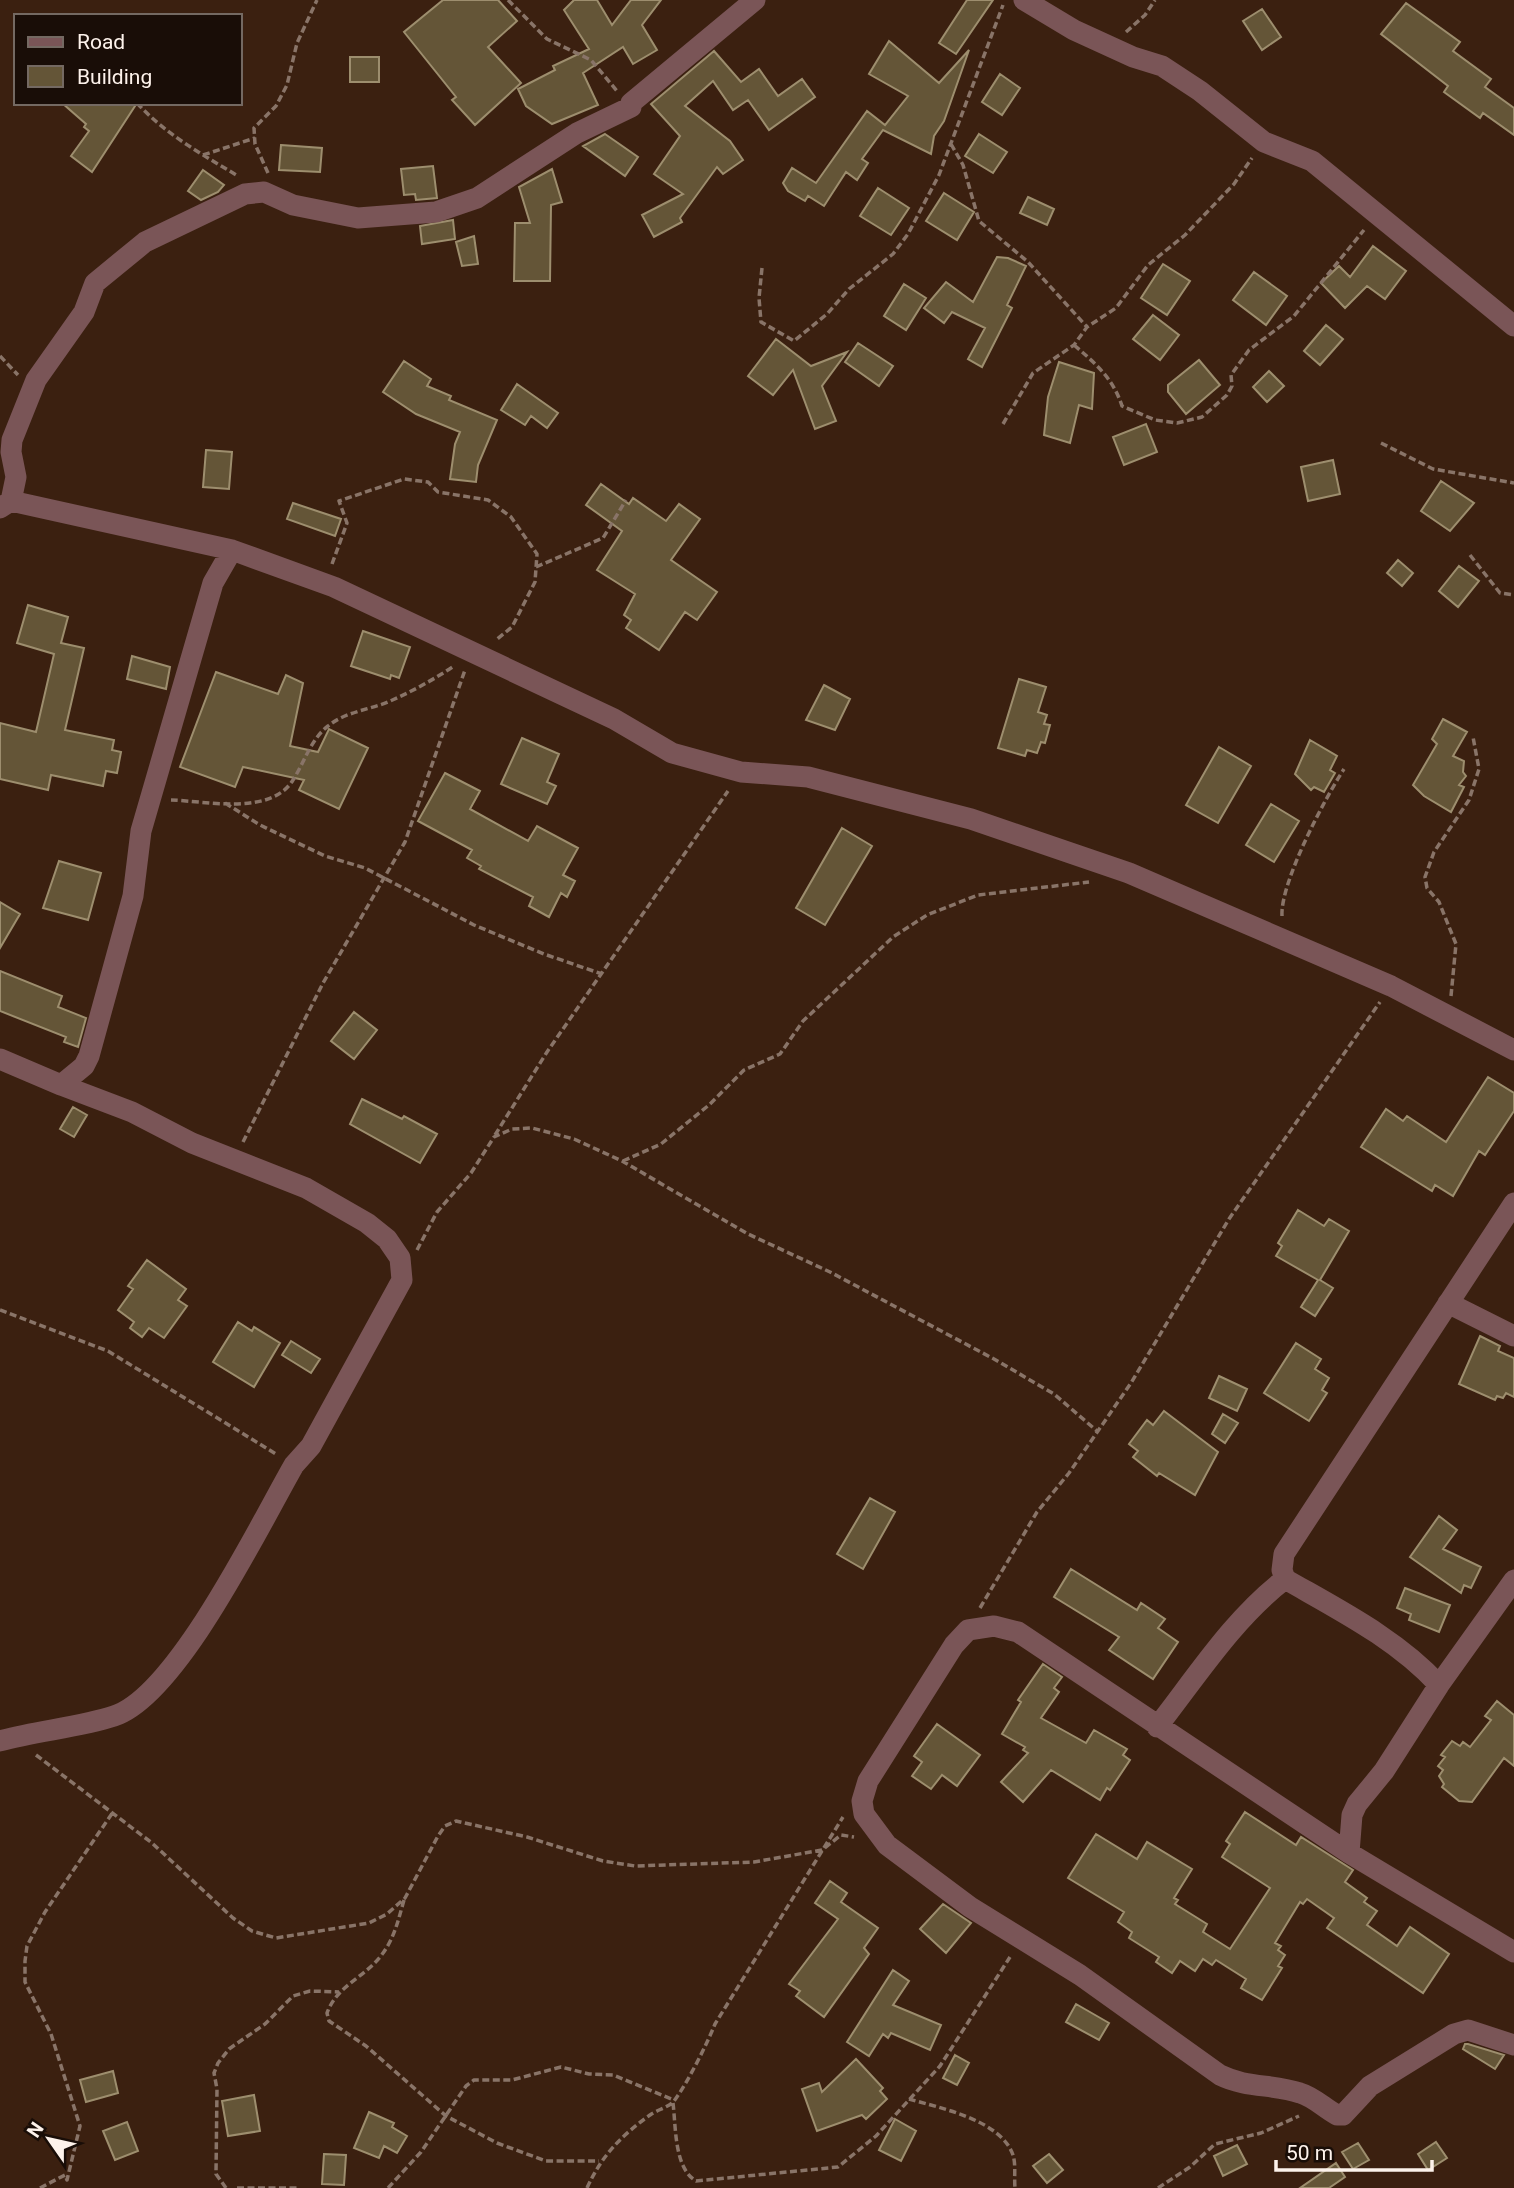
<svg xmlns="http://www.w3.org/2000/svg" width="1514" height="2188" font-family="Roboto,sans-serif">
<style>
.building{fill:#645537;stroke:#9d8e6e;stroke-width:2}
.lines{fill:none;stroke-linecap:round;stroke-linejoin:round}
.path{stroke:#897468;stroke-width:3.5;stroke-dasharray:7 3.5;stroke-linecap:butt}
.minor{stroke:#7a5557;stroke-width:21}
</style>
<rect width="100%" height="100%" fill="#3b2010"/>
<path class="building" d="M443,0H498L517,21L488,47L521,83L475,125L452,100L456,97L404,32Z
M574,0H597L612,25L631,0H661L642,25L657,50L633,64L623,47L583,73L598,105L552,124L526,106L518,89L555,70L553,66L589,49L564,10Z
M967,0H993L956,54L939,43Z
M1406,3L1460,42L1453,51L1491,79L1485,87L1514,108V135L1483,113L1480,118L1444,92L1448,86L1381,34Z
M1262,9L1281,37L1262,50L1243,21Z
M889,41L939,83L969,50L944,121L934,136L931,154L883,130L862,159L868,163L857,180L846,172L824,206L808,196L805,201L788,191L783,183L792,168L816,183L867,111L885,125L908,96L869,74Z
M714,51L741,82L759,69L778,96L802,79L815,97L769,130L748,100L733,110L713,81L685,106L730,141L743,160L723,174L717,167L680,218L682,222L654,237L642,215L683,194L654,174L680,136L651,104Z
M350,57H379V82H350Z
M1000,74L1020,88L1002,115L982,102Z
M62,103H137L92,172L71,156L89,131L84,127L86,124Z
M605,134L638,157L625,176L583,146Z
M979,134L1007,152L993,173L965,156Z
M281,145L322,148L320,172L279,170Z
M433,166L437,198L416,200L415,194L404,195L401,169Z
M552,169L562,202L551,205L550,281H514L515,223H530L519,187Z
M203,170L224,185L218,192L201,200L188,191Z
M878,188L909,208L891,235L860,216Z
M944,193L974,212L957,240L926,221Z
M1028,197L1054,209L1047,225L1020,213Z
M453,220L455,239L422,244L420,226Z
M474,236L478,264L462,266L456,242Z
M1373,246L1406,271L1385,299L1367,286L1345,308L1321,283L1339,266L1350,277Z
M997,257L1008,258L1026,266L1007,305L1012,308L982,367L968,359L985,328L952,312L944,323L924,308L946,282L973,302Z
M1163,264L1190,281L1167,315L1141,298Z
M1254,272L1287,296L1266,325L1233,300Z
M904,284L926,298L906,330L884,316Z
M1153,315L1179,335L1160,360L1133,339Z
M1326,325L1343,339L1320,365L1304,351Z
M776,339L811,366L847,352L822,386L836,421L815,429L793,370L773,395L748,376Z
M858,343L893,366L879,386L845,362Z
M1199,360L1220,385L1186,414L1168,392V385Z
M404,361L431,379L427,386L451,396L449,400L497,420L478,465L476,482L450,479L455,444L460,432L416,414L383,392Z
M1059,362L1094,373L1092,409L1079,405L1070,443L1044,435L1048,397Z
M1269,371L1284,386L1267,402L1253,387Z
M517,384L558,413L547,428L531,416L525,425L501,410Z
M1146,424L1157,452L1124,465L1113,437Z
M206,450L232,452L229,489L203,487Z
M1333,460L1340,494L1308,501L1301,467Z
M1441,481L1474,503L1450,531L1421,511Z
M601,484L629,504L633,498L666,521L679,504L700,519L671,560L717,592L697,620L685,612L659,650L626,628L631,620L624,615L635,594L597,570L622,531L586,505Z
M293,503L341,519L335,536L287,519Z
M1398,560L1413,573L1402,586L1387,573Z
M1459,566L1479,581L1458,607L1439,591Z
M28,605L68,617L61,643L84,648L65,730L114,740L112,750L121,752L117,773L106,771L103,786L51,775L48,790L0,779V723L36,732L54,654L17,643Z
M363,631L410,647L399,678L391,675L390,679L351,666Z
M132,656L170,667L166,689L127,679Z
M216,672L278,694L286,675L303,683L290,746L318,752L329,729L368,748L339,809L299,790L304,780L243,767L235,787L180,767Z
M1019,679L1046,687L1038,712L1047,715L1044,724L1050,725L1045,743L1041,742L1037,753L1027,750L1025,756L998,748Z
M824,685L850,699L835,730L806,720Z
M1443,719L1467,732L1453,756L1464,761L1463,772L1466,776L1459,785L1464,787L1451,812L1424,796L1413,785L1437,744L1432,739Z
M522,738L559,754L547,782L556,786L547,804L501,784Z
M1310,740L1337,756L1330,770L1335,773L1324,792L1314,787L1311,790L1295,774Z
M1219,747L1251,766L1218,823L1186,805Z
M445,773L480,791L470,809L528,841L537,826L578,848L563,875L575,881L567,897L561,893L549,917L529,906L533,897L479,869L481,866L467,858L472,850L418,821Z
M1271,804L1299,821L1274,862L1246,845Z
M842,828L872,846L825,925L796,908Z
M59,861L101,873L88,920L43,908Z
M0,902L20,914L0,948Z
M0,971L62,996L58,1007L86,1018L78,1047L64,1042L66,1037L0,1011Z
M354,1012L377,1030L354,1059L331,1041Z
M1488,1077L1514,1093V1111L1485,1155L1479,1151L1453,1196L1435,1185L1432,1191L1361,1147L1386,1109L1403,1121L1407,1116L1446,1142Z
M362,1099L402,1119L404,1116L437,1134L420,1163L350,1124Z
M73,1107L87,1115L74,1137L60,1129Z
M1298,1210L1324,1226L1329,1219L1349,1231L1320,1280L1333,1288L1315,1316L1301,1307L1318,1280L1276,1256L1282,1246L1278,1243Z
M147,1260L186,1289L178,1300L187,1306L164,1338L149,1328L142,1337L130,1328L134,1322L118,1310L133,1289L128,1286Z
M238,1322L252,1331L254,1327L280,1343L254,1387L213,1362Z
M1480,1336L1500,1346L1498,1351L1514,1358V1397L1506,1393L1503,1398L1497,1396L1495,1400L1459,1384Z
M291,1341L320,1359L311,1373L282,1355Z
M1296,1343L1321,1359L1315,1369L1329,1378L1322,1390L1327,1393L1309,1421L1264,1393Z
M1219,1376L1247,1389L1237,1411L1209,1398Z
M1164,1411L1218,1452L1195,1495L1159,1473L1157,1476L1133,1457L1138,1451L1129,1444L1147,1420L1153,1425Z
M1223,1414L1238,1423L1225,1443L1212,1434Z
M870,1498L895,1512L863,1569L837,1554Z
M1439,1516L1457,1530L1443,1549L1481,1567L1471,1588L1464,1585L1461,1593L1410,1557Z
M1071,1569L1137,1610L1141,1603L1165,1619L1158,1628L1178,1642L1153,1679L1109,1650L1119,1637L1054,1597Z
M1405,1588L1450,1605L1439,1632L1409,1620L1411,1614L1397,1608Z
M1043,1664L1062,1677L1054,1688L1059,1692L1041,1718L1086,1743L1094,1730L1127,1749L1123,1755L1130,1760L1110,1790L1107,1788L1100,1800L1051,1770L1023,1802L1001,1782L1028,1753L1023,1750L1025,1747L1002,1734L1021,1702L1018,1700Z
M1497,1701L1514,1715V1766L1504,1758L1472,1802L1459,1801L1442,1787L1444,1784L1439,1776L1443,1770L1438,1766L1445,1757L1441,1755L1452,1741L1460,1746L1463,1742L1470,1747L1491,1720L1485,1716Z
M937,1724L980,1755L957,1786L942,1775L931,1789L912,1776L922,1762L914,1756Z
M1245,1812L1296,1845L1301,1837L1353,1870L1345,1882L1367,1898L1364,1902L1377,1911L1367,1925L1397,1946L1410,1927L1449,1954L1423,1993L1327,1928L1334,1918L1307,1899L1303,1904L1300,1902L1275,1943L1281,1946L1278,1950L1285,1955L1278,1966L1282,1968L1262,2000L1241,1988L1246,1979L1216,1960L1212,1965L1203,1959L1195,1971L1180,1961L1172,1973L1156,1962L1159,1957L1129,1938L1132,1932L1118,1922L1124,1912L1068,1878L1096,1834L1137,1859L1147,1842L1192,1869L1174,1898L1178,1900L1175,1904L1207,1924L1203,1932L1230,1949L1270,1888L1222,1857L1230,1844L1226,1841Z
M830,1881L847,1893L841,1902L878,1928L864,1948L869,1954L824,2017L796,1996L800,1991L789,1984L838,1919L815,1903Z
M943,1904L971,1923L946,1953L920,1929Z
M893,1970L909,1981L893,2005L941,2025L930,2050L891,2033L888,2038L883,2034L869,2056L847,2042Z
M1076,2004L1109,2023L1099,2040L1066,2022Z
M1465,2044H1468L1504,2055L1495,2069L1463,2049Z
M955,2055L969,2063L957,2085L943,2078Z
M856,2059L883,2088L880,2091L887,2099L866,2119L862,2115L817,2131L802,2089L819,2083L822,2092Z
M113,2071L118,2093L86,2102L80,2080Z
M254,2095L260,2131L228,2136L222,2101Z
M369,2112L394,2123L392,2127L407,2136L397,2153L384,2146L379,2158L354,2148Z
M895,2119L916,2131L901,2161L879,2150Z
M127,2122L138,2151L115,2160L103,2131Z
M1436,2142L1447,2158L1428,2170L1418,2154Z
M1358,2143L1369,2160L1353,2169L1342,2152Z
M1237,2145L1247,2164L1223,2176L1214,2156Z
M324,2154L346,2155L344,2185L322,2184Z
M1049,2154L1063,2170L1047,2183L1033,2166Z
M1336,2163L1345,2177L1329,2188H1300Z"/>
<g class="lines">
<path class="path" d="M508,0L547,39L591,60L617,91
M1126,32L1145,15L1155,0
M137,103C165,134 203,155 238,176
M951,144L963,165L979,221L1028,262L1087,327
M203,155L255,138
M268,173L255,144L254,128L276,106L287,85L297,43L317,0
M762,268L759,298L761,322L794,341L827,314L849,289L893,254L908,234L939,175L1003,5
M1074,345C1095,363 1113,378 1122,406L1155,420L1177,423L1202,417L1227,395L1232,386L1231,375L1249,350L1294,316L1364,230
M0,356L18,375
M1003,424L1033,373L1074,345L1087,327L1116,308L1148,265L1185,235L1234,184L1252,158
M1381,443L1433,469L1514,483
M1470,555L1500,593L1514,595
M332,564L347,523L339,501L404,479L428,482L438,492L488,500L511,517L537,554L535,582L512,627L496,640
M536,567L603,538L626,500
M171,800C206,801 271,816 293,780C304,763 311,739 328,726C345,712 368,710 388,702C411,692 433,680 454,666
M225,803L260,825L325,856L365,868L474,925L544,954L602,974
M1282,916C1280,883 1325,798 1344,769
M1451,996L1456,944L1439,902L1427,888L1425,877L1434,852L1469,800L1479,769L1473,737
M495,1135L547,1052L728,791
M243,1142L323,983L405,842L465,670
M623,1161L661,1144L709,1105L744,1070L780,1054L803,1021L893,937L927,915L978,895L1089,882
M417,1250L437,1212L471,1173L494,1137L512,1129L532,1128L574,1139L622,1161L748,1234L830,1272L994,1359L1054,1394L1097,1431
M0,1310L108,1351L276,1454
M980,1608L1037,1512L1069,1473L1131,1383L1229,1219L1380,1002
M36,1755L152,1843L233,1918L252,1931L276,1938L369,1923L387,1914L405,1898L438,1836L445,1826L456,1821L527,1837L603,1861L635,1866L754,1862L822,1850L841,1835L854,1837
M404,1900C398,1921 394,1940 380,1957C363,1978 337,1986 327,2013L329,2021L366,2046L446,2116L497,2143L546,2161H599
M909,2099C940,2108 1001,2120 1013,2155C1016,2164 1014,2178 1015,2188
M673,2103C676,2127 674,2168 696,2181L838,2167L876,2136L940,2066L1010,1957
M40,2188L65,2175L67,2180L80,2126L51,2034L25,1982V1961L27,1946L45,1912L113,1812
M226,2188L216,2174L217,2089L214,2073L218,2063L229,2049L265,2024L293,1996L310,1991L339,1992
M237,2188H297
M388,2188L421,2152L466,2086L474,2080H512L561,2067L589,2074L613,2075L674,2100
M587,2188C602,2155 621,2136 650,2115C657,2110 669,2107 674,2101C687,2084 707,2044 715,2024L843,1817
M1158,2188L1190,2167L1215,2144L1261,2133L1299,2116"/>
<path class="minor" d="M1024,0L1074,30L1133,57L1162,66L1200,91L1264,142L1312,161L1514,326
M11,501L16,477L11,452L12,440L36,380L84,312L95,283L145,242L245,194L264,192L293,205L358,218L436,212L477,198L577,133L631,107V103L755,0
M0,508L11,501L232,550L334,587L614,719L672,753L741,772L808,777L971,819L1129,873L1391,986L1514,1050
M0,1059L61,1085L84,1066L89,1056L133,896L141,831L213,583L232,550
M1448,1303L1514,1336
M1439,1685C1397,1639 1339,1610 1285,1579L1282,1570L1284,1554L1514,1203
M1157,1727C1197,1676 1233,1619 1285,1579
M0,1741C36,1731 81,1727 114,1716C177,1696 260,1524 294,1465L311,1446L402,1280L400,1258L387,1239L367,1223L306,1188L192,1143L132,1112L61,1085
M1349,1853L1352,1815L1357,1804L1384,1771L1439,1685L1514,1580
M1514,1952L1349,1853L1018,1632L994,1626L968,1630L954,1645L868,1781L862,1801L864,1814L887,1845L970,1907L1080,1975L1220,2075C1246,2088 1273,2084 1300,2093C1314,2097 1324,2108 1337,2115H1343L1370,2086L1454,2034L1468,2030L1514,2045"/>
</g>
<rect x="14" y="14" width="228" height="91" fill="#190d07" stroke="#746962" stroke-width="2"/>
<rect x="28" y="37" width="35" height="10" fill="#7a5557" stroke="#746962" stroke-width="2"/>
<text x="77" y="49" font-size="21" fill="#fdf2eb">Road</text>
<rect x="28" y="66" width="35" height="21" fill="#645537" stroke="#746962" stroke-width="2"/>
<text x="77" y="84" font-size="21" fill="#fdf2eb">Building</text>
<g transform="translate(49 2139) rotate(304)" stroke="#190d07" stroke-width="5" paint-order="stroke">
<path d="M0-5L12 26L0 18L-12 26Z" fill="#fdf2eb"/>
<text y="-10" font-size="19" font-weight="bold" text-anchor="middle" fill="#fdf2eb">N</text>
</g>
<path d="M1276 2160v10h156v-10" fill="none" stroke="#fdf2eb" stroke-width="3.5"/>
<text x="1286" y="2160" font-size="21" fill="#fdf2eb" stroke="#190d07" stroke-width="5" paint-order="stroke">50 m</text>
</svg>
